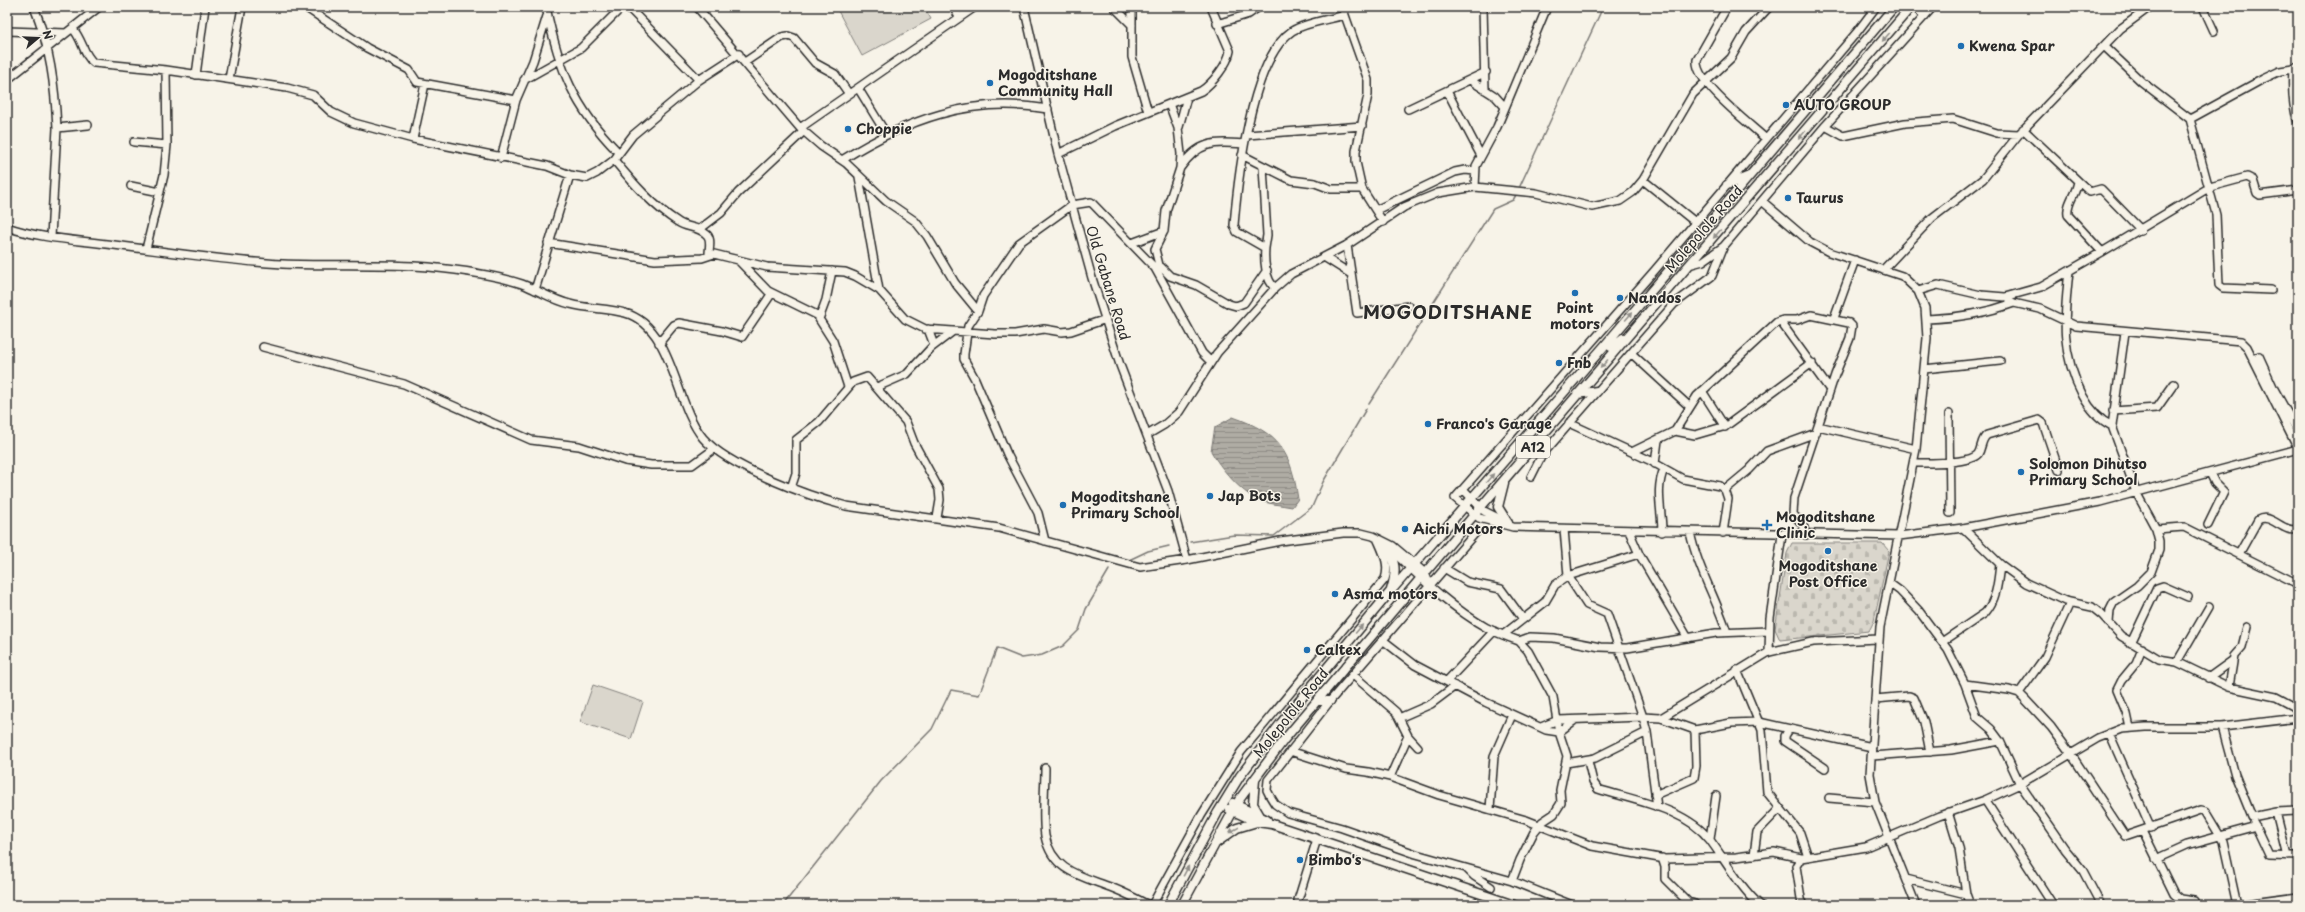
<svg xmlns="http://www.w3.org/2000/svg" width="2305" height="912" font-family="'Playpen Sans',sans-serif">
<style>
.cemetery{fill:url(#cemetery-stones);stroke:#82807c}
.pitch{fill:#dad6cc;stroke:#82807c}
.water{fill:url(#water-rules);stroke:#7a7874}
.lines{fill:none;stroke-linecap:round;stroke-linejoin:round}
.stream{stroke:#7a7874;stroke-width:1.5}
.minor-casing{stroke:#2b2b2b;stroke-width:10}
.major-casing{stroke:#2b2b2b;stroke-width:11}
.minor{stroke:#f7f3e8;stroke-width:7}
.major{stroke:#f7f3e8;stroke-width:8}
.oneway{fill:#918f8a}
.poi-dot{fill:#1f6fb2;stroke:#f7f3e8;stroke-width:1.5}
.labels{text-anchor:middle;stroke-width:3;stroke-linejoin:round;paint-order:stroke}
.shield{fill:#f7f3e8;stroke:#686764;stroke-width:1}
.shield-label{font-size:13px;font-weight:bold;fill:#2b2b2b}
.poi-label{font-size:14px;font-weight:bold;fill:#2b2b2b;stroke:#f7f3e8;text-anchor:start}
.street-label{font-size:14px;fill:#2b2b2b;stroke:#f7f3e8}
.district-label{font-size:18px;font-weight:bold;letter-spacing:1px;fill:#2b2b2b;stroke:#f7f3e8}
</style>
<defs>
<pattern id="cemetery-stones" width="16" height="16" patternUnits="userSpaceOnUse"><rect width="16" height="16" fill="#dad6cc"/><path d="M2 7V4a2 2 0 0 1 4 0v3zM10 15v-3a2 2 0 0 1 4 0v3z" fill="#bbb8af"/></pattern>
<pattern id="water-rules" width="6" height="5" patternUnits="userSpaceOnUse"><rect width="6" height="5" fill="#afaca4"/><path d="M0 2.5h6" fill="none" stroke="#8f8c86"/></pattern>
</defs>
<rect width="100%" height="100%" fill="#f7f3e8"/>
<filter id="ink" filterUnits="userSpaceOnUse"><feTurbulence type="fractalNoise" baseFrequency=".025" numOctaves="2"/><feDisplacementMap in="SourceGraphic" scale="8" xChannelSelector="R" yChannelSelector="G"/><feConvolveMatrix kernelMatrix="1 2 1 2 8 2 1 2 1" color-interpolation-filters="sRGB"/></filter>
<g filter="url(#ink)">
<path class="cemetery" d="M1792,543H1882L1889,551L1874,621L1869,631L1780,640L1775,629L1787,553Z"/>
<path class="pitch" d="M840,7H924L931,19L862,56L837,9Z
M593,685L643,702L631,739L580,722Z"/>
<path class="water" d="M1233,417C1279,433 1291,451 1298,499L1292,507C1282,505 1268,504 1258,500C1241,492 1220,468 1211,451L1215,427Z"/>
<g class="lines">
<path class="stream" d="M1520,186L1603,7
M1369,404L1493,209L1513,200L1516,195
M1190,542L1234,535L1274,536L1312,507L1323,482L1366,409
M1129,560L1148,551L1169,546
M783,905L881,781L932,729L951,690L979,695L997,648L1022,658L1042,655L1063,646L1079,630L1086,609L1109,570"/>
<g class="minor-casing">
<path id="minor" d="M34,7C50,46 55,86 57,128
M305,7L367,48L409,70L417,82L516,100
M546,7C559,69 573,106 618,152
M628,7L699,80
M697,7L800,128L821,146L846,163L886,201L915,221L927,236L955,283L978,311
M953,7L959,17
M1024,7L1058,154L1092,278L1120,365L1168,491L1187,560
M1114,7L1132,25
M1132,7V57L1148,112
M1342,7L1368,80V95L1356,151V162L1362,189L1383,222
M1483,7L1485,90
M1727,7L1697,60C1694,82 1750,124 1766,139
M1876,7L1857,32L1655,270L1455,498L1479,518L1513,527L1899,536L1963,528L2100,502L2298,449
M1914,7L1925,16
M2203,7L2214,31
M1217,24L1249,14L1259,7
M73,29C83,40 83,55 94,63L166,70L287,88L313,95L331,112L354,123L413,139L547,166L570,175L587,178L597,173L614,160L633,135L699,80L739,54
M7,31L66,33
M2104,46L2142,82L2190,119L2216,214L2219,285L2223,288L2271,290
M745,62L782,37L788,36L794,38L815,63L835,74L849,94
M2298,67L2293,69C2292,86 2292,105 2298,122
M196,75L205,7
M229,79L242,7
M7,80L99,7
M524,80L581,48L622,7
M1470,80L1495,96L1504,106
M858,88L885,132
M1447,91L1481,156
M1169,104L1178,128L1181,154L1180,168L1166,211L1164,231L1155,249L1159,265L1170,276L1196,285L1229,304L1236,306L1244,303L1267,270
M1408,109L1486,72
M2190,119L2263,79L2280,71L2293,69
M1825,126L1843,136L1905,123L1953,119L1997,133L2019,134
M1179,127L1187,97
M800,128L975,7
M2023,129L2078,181C2077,193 2066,203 2068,215L2102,252
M1247,135L1362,126
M413,139L425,84
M134,142L167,145
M1058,154L1115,126L1201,91C1212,84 1228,64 1230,51L1211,7
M1242,155L1291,180L1315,183L1331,189H1362
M501,158L516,100L533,61L547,16
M614,160C633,183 653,206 678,222C686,228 698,226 706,234C712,238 709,247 709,254
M842,160C906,120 971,95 1048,109
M1263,167L1267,235L1265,248
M1180,168C1199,141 1213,142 1244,144
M859,177L879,290
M1643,180L1695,222
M2078,181L2090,192L2101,189L2141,230
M131,186L160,192
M1475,187L1476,166L1497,127L1547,7
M1762,201L1810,242L1829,252L1902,276L1918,291L1925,308L1927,338L1916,449L1880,627L1870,774L1875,802L1916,905
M1376,210L1455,172L1465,170L1475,171
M7,227C41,239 79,240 114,245C170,252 226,261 283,264C331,266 380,263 429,267C459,270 493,274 522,284C538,290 553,300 570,304C588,309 607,308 625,313C674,327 674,403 703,438C728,467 808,496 846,506L999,528L1140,567L1187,560L1280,541L1343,533H1361L1373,536L1393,546L1425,573L1429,583
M700,229L721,213L738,193L804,131
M51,237L57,128L88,125
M548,243L655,260L702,258L714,254L767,267L845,272L855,276L879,290L905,319L925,329L995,334H1015L1044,329L1062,332L1071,331L1106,319
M1132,243L1164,231
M1347,245L1357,313L1409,306
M146,249L164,175L167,145L166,70
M1324,257L1351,274
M740,262L768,291L819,316
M1692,264L1703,261L1724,246L1825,126L1933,7
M1883,270L1932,218L1983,179L2019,134L2120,29L2150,7
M832,271L826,300L819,319L833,341L848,387
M2069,271C2064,318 2060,352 2083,396C2090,409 2098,419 2112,426
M1275,288C1265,279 1264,260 1265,248L1237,232L1234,225C1238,178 1251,59 1292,31C1307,22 1328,20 1345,15
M535,290L570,175
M1918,291L1938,285L1981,295L2005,297L2041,287L2102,252L2210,187L2247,177L2253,180L2257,193L2260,195L2298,190
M2014,303L2040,309L2076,326L2241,341L2247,347L2298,449
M1834,318L1855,260
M1927,319C1958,318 1986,313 2014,303L2010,301
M1780,321L1830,390
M928,329L934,345
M659,343L674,325L679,323L722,331L742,337L772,293
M263,347L404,384L531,440L579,446L625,461L651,465H692L714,449
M1631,353L1690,407
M2259,356L2274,389L2298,432
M1924,369L2000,361
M877,387L907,374L931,348L952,332
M1702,391L1725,427
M2113,411L2157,408L2174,384
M1949,414L1950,513
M1569,423L1649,460L1683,479L1720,486L1725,490L1728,499L1723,533
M1818,426L1916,449
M1675,431L1695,435L1726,426L1812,363
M1147,435L1164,425L1179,412L1217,353L1275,288L1291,274L1347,245L1404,207L1438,193L1475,187L1536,193L1592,207L1620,201L1633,192L1643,180L1693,94L1731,58L1746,32L1769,7
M1632,452L1675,431L1697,396L1777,322L1783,320H1797L1811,315L1849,323L1852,326L1850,338L1835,375L1794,498L1793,514L1803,525L1806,535
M1914,463C1928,463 1969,464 1978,454C1982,448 1981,439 1987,435L2039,420L2043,423L2059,470
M1655,464L1658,440
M1531,477L1542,455L1674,304L1712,276L1723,248
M791,488L796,473V440L819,422L853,382L867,377L906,422L914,443L939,489L940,500L937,518
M1463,489L1484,511L1508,523
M1725,490L1749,470L1767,451L1816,433
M2208,525L2224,492L2215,483L2210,473
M1963,528L2000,564L2026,583L2065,601L2092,607L2102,615L2121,636L2159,659L2177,662L2229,687L2276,697L2293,706L2298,711
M1564,529L1568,576L1587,605L1607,614L1643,717L1647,732L1657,807
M2156,529L2184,527L2298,584
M1477,531L1330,701L1268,780L1267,790L1270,796L1275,804L1288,813L1342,828L1416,854L1512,881L1572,905
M1629,531L1639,554L1688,638
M1662,532C1662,509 1655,490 1664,469
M1690,532C1697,567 1716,598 1727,632
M1045,541L1038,513L1007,454L975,379L964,359V354L968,326L978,311L983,296L1019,243L1072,205L1091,202L1155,268L1202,353L1211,362
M1389,548C1419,576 1451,608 1487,628C1497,633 1508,637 1519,641
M2239,554L2258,520C2271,512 2283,534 2298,529
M1444,568L1467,582L1501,589L1523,619
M1889,583L1900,591L1919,611L1948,650L1965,684L1977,717L1991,729L2000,741L2020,784L2065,849L2083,871L2101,905
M2109,623L2110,610L2114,602L2137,586L2151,572L2159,550V541L2156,529L2136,492L2112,426L2125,332
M1503,635L1545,602L1555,585L1568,576L1639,554
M1384,641L1415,665L1485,702L1546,730L1559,732L1575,720
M1942,642L1985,613C1997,599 1998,582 2000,564
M2131,643L2157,588L2163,586L2188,597
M1769,652L1770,618L1782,535
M2177,662L2209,607
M1737,670L1762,730L1767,792L1800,833L1808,857
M1353,675L1396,712L1408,736L1418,747
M2208,678L2233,660
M1447,681L1494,631
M1965,684L2009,690L2019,693L2024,698L2051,727L2071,754L2125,836L2201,810L2205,811L2223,841L2237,905
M2229,687L2234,656L2242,647L2247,627
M2019,693L2045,657L2070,603
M1875,699L1909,696L1914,698L1924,722L1930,752
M1399,718L1431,704L1455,686
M1661,718L1769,652L1813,642L1878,639
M1541,727L1558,720L1643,717L1661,718L1695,730
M2222,727L2235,775L2252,817L2276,812L2298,811
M2130,728L2127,714L2117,690L2122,680L2136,663L2142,648
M1789,729L1785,736V741L1825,768
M2109,733L2151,828
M1290,751L1346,769L1368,772L1390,777L1439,795L1526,820L1592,846L1665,859L1736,857L1774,852L1801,858
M1872,756L1951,750L2000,741
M1588,761L1593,782L1598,789C1635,801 1685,808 1710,840C1725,860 1741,889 1760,905
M1566,763L1595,758L1647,732
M1045,768C1045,790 1042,815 1045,836C1052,871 1081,876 1110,887C1124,892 1136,899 1149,905
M1390,777L1408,736
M1655,795L1694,778L1696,766L1695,730L1731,723L1759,722L1872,747
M1829,798L1875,802
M1985,800L2053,905
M1490,809L1494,756L1512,715
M1948,812L1959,848L1966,894
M2276,812L2287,856
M2254,823L2269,855L2298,856
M2143,831L2174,894L2180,899L2194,901L2196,905
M1710,839L1716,796
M1754,855L1757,832L1780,808
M1662,858L1665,867V879L1688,902L1695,904
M2156,859L2187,845L2256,826
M1467,869L1474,876L1491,887
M1906,879L1966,894L1970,905
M1512,881L1520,860L1534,832L1542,822L1554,814L1561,803L1560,790L1567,756L1559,732L1553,697L1528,651L1519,641L1530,637L1554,638L1600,647L1627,648L1716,633L1769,631
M1298,900L1317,839
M1152,905L1201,816L1241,752L1385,579C1390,564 1383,552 1377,538
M1802,905L1796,866L1801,858L1866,847L1939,816L1985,800L2020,784L2098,738L2121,729L2146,727H2222L2298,718
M2237,905L2298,897"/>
</g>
<g class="major-casing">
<path id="major" d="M1727,185L1747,177
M1606,344L1611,347L1623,338
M1578,394L1597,391
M1504,483L1498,507L1508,523
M1385,544C1396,561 1397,571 1391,590
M1317,701H1330
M1255,780L1253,804L1260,816
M1233,803L1267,820
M1229,809L1257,822L1272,824L1514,905
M1216,843L1237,828L1257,822
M1168,905L1218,812L1240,776L1281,723L1390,592L1606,344L1894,7
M1182,905L1239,800L1283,741L1474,515L1911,7"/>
</g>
<use href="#minor" class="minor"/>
<use href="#major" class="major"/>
</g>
<defs><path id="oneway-solid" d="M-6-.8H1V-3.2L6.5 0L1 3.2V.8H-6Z"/></defs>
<g class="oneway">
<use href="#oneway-solid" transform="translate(1886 37) rotate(131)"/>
<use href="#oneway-solid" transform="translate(1802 135) rotate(130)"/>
<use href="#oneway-solid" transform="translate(1717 234) rotate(130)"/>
<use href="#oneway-solid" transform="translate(1629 316) rotate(-50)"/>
<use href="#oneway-solid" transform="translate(1604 364) rotate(131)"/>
<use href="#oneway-solid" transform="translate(1490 478) rotate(-49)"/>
<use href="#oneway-solid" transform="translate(1359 629) rotate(-50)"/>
<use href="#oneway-solid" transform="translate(1234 830) rotate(151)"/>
<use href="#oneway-solid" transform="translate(1186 871) rotate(-62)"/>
</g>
</g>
<g class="poi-dot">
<circle cx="1961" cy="46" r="4"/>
<circle cx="990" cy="83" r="4"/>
<circle cx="1786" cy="105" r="4"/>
<circle cx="848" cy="129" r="4"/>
<circle cx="1788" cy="198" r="4"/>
<circle cx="1575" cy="293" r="4"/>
<circle cx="1620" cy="298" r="4"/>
<circle cx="1559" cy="363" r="4"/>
<circle cx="1428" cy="424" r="4"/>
<circle cx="2021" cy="472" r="4"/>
<circle cx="1210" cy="496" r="4"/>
<circle cx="1063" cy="505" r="4"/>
<path d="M1765 519h4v4h4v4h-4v4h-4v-4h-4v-4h4z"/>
<circle cx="1405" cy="529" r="4"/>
<circle cx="1828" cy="551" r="4"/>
<circle cx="1335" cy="594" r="4"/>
<circle cx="1307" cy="650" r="4"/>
<circle cx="1300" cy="860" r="4"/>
</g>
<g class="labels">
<rect class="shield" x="1516" y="436" width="34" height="22" rx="3"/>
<g class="shield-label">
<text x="1533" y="452">A12</text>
</g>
<g class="poi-label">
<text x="1969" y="51">Kwena Spar</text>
<text x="998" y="80">Mogoditshane<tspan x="998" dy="16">Community Hall</tspan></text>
<text x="1794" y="110">AUTO GROUP</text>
<text x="856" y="134">Choppie</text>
<text x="1796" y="203">Taurus</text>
<text x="1628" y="303">Nandos</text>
<text x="1575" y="313" text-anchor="middle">Point<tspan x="1575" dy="16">motors</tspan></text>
<text x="1567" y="368">Fnb</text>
<text x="1436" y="429">Franco's Garage</text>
<text x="2029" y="469">Solomon Dihutso<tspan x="2029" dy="16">Primary School</tspan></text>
<text x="1218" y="501">Jap Bots</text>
<text x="1071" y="502">Mogoditshane<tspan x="1071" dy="16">Primary School</tspan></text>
<text x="1776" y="522">Mogoditshane<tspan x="1776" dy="16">Clinic</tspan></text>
<text x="1413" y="534">Aichi Motors</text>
<text x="1828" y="571" text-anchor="middle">Mogoditshane<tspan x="1828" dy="16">Post Office</tspan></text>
<text x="1343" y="599">Asma motors</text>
<text x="1315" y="655">Caltex</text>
<text x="1308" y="865">Bimbo's</text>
</g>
<g class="street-label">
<text transform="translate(1704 229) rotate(-49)" y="5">Molepolole Road</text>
<text transform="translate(1108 283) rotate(73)" y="5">Old Gabane Road</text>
<text transform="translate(1291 713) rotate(-51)" y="5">Molepolole Road</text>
</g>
<g class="district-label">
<text x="1448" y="319">MOGODITSHANE</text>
</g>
</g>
<rect width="2305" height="912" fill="none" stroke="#f7f3e8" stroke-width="24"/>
<rect x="12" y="12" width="2281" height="888" fill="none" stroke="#2b2b2b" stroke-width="1.5" filter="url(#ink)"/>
<g transform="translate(38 38) rotate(71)" stroke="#f7f3e8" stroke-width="3" paint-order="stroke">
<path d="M0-3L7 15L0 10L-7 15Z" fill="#2b2b2b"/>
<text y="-6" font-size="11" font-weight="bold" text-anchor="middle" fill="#2b2b2b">N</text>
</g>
</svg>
